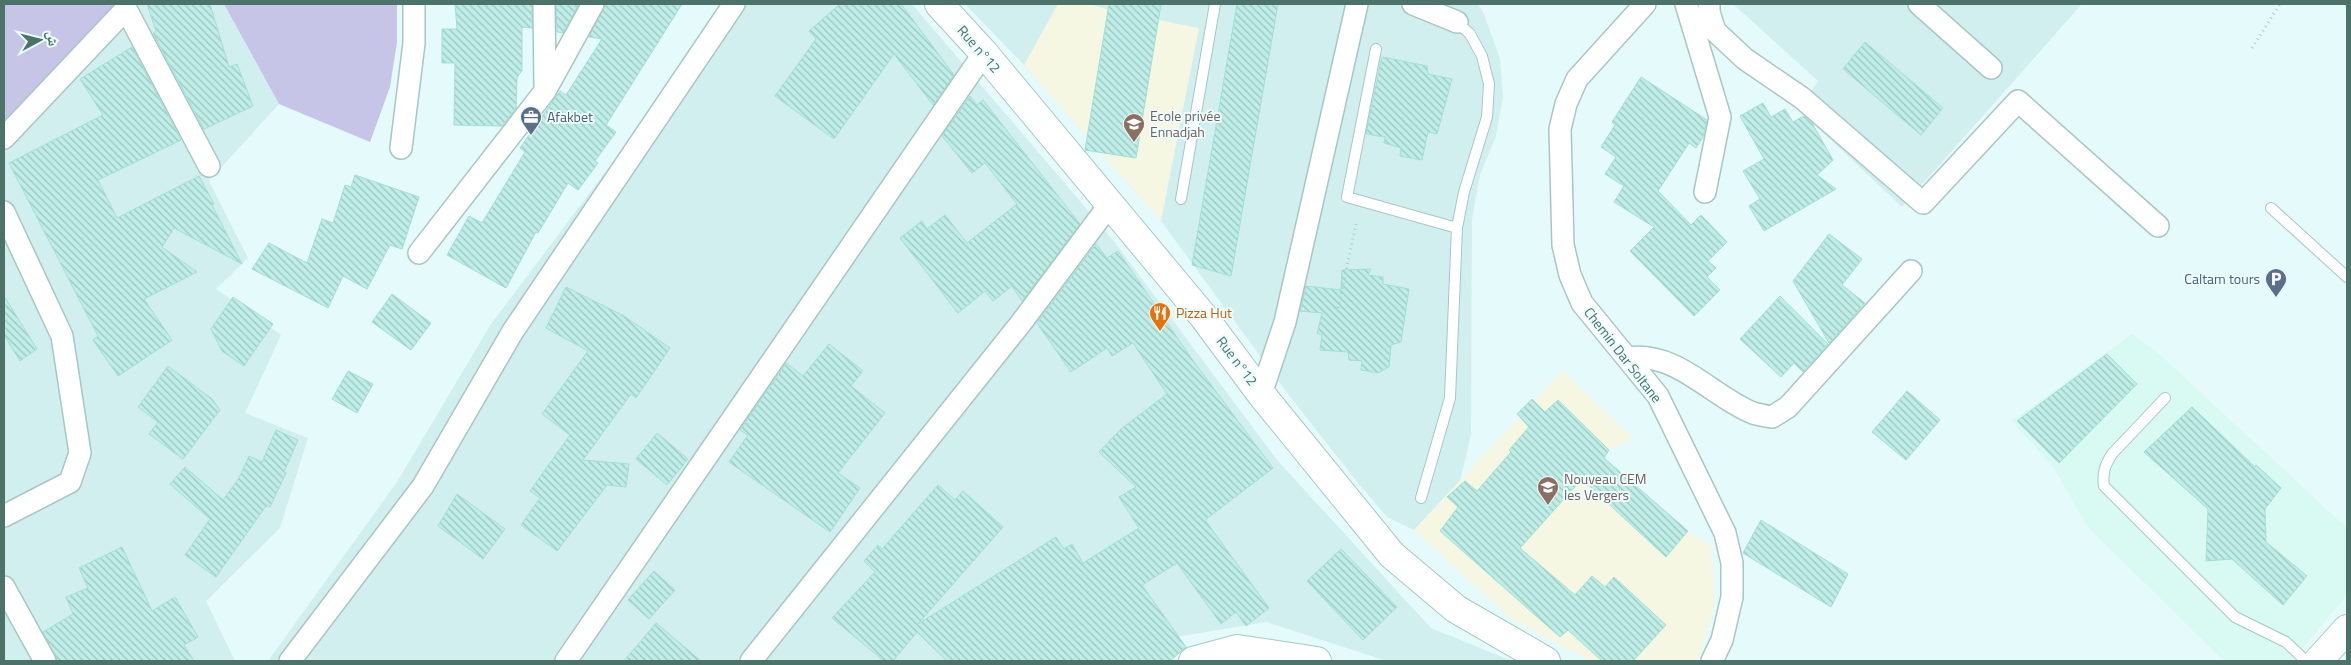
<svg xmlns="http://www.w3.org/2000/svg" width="2351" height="665" font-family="'Titillium Web','Noto Naskh Arabic',sans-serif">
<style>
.residential{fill:#d1efef}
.commercial{fill:#d9faf2}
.education{fill:#f5f7e2}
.grass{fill:#c6c4e7}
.building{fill:url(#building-back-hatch);stroke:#a0e0d5}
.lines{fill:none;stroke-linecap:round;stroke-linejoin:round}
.lane-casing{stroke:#a7c7c3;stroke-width:12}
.street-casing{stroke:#a7c7c3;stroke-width:24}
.secondary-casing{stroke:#a5c9c5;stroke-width:30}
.path{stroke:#a2d3cb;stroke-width:3;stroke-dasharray:1 4;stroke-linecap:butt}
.lane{stroke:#fff;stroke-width:10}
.street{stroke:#fff;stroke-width:21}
.secondary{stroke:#fff;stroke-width:28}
.labels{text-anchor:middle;stroke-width:4;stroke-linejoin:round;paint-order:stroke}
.street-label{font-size:14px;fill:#4c726a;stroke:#ebfdfe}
.education-label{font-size:14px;fill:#785e54;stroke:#ebfdfe;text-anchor:start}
.service-label{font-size:14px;fill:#4e5e75;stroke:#ebfdfe;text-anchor:start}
.food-label{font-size:14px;fill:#c56008;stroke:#ebfdfe;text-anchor:start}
</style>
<defs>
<pattern id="building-back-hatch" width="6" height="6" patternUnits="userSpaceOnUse" patternTransform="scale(1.25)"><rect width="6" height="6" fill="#beeee7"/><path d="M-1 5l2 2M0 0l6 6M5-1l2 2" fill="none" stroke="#9dc5bf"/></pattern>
</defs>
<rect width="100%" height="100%" fill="#e5fafb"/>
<path class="residential" d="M123,4H224L279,104L209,181L248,258L216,289L281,335L245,413L308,438L280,528L206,601L235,661H4V126Z
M732,4H912L1113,240L1277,460L1431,628L1512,661H1387L1266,622L1176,637L1148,661H268L397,482L491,324Z
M965,4H1478L1484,14L1500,59L1503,97L1496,136L1480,175L1472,220L1471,435L1460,481L1414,530L1387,517L1358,483L1288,394L1161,221L1024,65Z
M1733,4H2082L1902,207L1799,110L1818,81Z"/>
<path class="commercial" d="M2132,334L2158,353L2347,528V595L2292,661H2224L2088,527L2053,467L2012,421Z"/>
<path class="education" d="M1058,4H1089L1117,12L1199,28L1161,221L1024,65Z
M1562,371L1633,438L1609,450L1604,458L1688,531L1710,545L1713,569L1714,609L1698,661H1590L1510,618L1414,530Z"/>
<path class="grass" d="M4,4H123L4,126Z
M224,4H397V42L390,87L370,142L279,104Z"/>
<path class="building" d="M147,4H210L229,67L237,64L253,106L204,129L153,33L156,31Z
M455,4H532V28L522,27V70L517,78L516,108L502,126L454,125L455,63H442V29H457Z
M556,4H579L563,33L557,32Z
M605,4H682L606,125L616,132L595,161L598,163L578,190L568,183L538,233L536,232L506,288L447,255L469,216L482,223L525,152L520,148L560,91L566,95L602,39L589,37Z
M840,4H901L954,75L933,105L894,54L834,139L775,96L816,39L809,31Z
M1109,4H1161L1136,158L1085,150Z
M1237,4H1278L1231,276L1192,265Z
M1865,42L1943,108L1921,135L1843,69Z
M132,47L181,140L98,180L117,218L199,176L214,204L212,205L242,264L174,228L162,247L197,272L144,299L172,340L118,376L93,340L98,336L9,163L103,115L80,79Z
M1382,57L1427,66L1428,74L1452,79L1437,134L1428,132L1422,160L1400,156L1401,148L1384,143L1385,137L1366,134Z
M1641,77L1707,120L1703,137L1696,148L1689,143L1658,191L1691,225L1701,215L1727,242L1708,261L1716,268L1707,277L1720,290L1694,316L1630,251L1654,227L1614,202L1624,186L1605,174L1616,157L1601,147L1615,125L1612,122Z
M970,96L977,105L983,100L1080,224L1022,301L1012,286L993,301L985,291L958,313L900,238L922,221L927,229L945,215L967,243L1017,204L985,163L972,173L942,136Z
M1763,103L1771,117L1785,109L1793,122L1804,116L1812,123L1833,160L1817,175L1836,189L1764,231L1749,206L1760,199L1743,171L1764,159L1740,116Z
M355,175L419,197L402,249L390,245L367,289L343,276L328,308L252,269L269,243L307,263L322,219L333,223L345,185L351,187Z
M1829,234L1862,259L1842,285L1865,303L1829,343L1793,281Z
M1096,244L1107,258L1118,251L1194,362L1273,468L1205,520L1269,608L1246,626L1236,612L1221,624L1177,563L1142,585L1186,647L1170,661H947L917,632L893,661H884L832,618L875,572L864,561L878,545L882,549L938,485L955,500L963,491L1003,527L918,624L1056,537L1064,549L1072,544L1083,563L1139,528L1119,497L1136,487L1099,452L1121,429L1167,394L1133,343L1112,356L1107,348L1071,372L1037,323Z
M1371,269L1368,275L1383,277V284L1409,289L1401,342L1391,345L1389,367L1378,373L1361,370L1362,361L1349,360L1348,352L1320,350L1322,334H1317L1322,313L1300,311L1306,286L1341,290L1342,270Z
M566,287L624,316L670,348L636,398L631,394L583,460L629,464L626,487L607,485L557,551L521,525L540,498L530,491L570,435L542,414L588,351L546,328Z
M392,294L431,323L411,350L372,322Z
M4,296L37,349L20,361L4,335Z
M1780,296L1828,344L1803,372L1794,363L1781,377L1740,339Z
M233,297L273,324L244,366L222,351L211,329Z
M829,344L863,371L851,386L885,413L838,473L860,488L830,532L729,462L748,435L740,430L786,363L803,376Z
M2107,354L2137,384L2059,463L2017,421Z
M168,366L212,399L220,410L183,459L149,434L158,422L138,407Z
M348,371L373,384L357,413L332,399Z
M1907,391L1940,420L1906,460L1872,432Z
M1532,399L1545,412L1558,400L1609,450L1604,458L1688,531L1666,557L1582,479L1520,548L1575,595L1592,576L1605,587L1614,577L1666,625L1633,661H1602L1568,630L1560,637L1440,531L1458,507L1447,497L1465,481L1477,491L1511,452L1509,450L1529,427L1517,414Z
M2192,407L2255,467L2256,465L2281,488L2265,509L2266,542L2307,576L2283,605L2232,559L2206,561L2208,509L2144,452Z
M276,430L298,440L284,472L286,473L270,507L266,506L216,577L185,555L210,519L170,484L185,467L223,500L239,478L249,456L262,462Z
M657,433L688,459L667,485L636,459Z
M457,494L505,529L483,559L438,526Z
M1761,520L1848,574L1831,607L1743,553Z
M122,547L152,611L175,597L198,637L184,645L194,661H57L43,632L73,614L66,597L88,588L79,568Z
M1341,549L1397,607L1363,640L1307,581Z
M654,571L675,590L649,619L628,600Z
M656,623L701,661H624Z"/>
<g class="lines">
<g class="lane-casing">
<path id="lane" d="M1376,49L1347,197L1457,228
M1181,199L1215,4
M2271,208L2347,277
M2165,398L2112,454C2105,465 2102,473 2104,486L2235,617L2286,642L2306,661
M1421,498L1450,398L1457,228L1464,192L1487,117L1489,84L1482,56L1470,34L1457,22"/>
</g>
<g class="street-casing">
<path id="street" d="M544,4L545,88
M1413,4L1457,22
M1645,4L1577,79L1566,104L1560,129L1563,245L1570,275L1582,303L1658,396L1725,533L1732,563V597L1722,640L1712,661
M1686,4L1720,117L1705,192
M1709,4V12L1715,31L1745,59L1802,98L1923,203L2018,101L2158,226
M1919,4L1991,68
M4,138L126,9L209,166
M401,148L414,43V4
M4,212L62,336L80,453L70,482L4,516
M419,253L545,91L593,4
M1628,358C1677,351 1711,396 1753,413C1759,415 1766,416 1772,417L1788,407L1911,271
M1261,394L1285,322L1357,4
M4,587L45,661
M290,661L423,486L513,331L734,4
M566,661L984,53
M751,661L1021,323L1110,204"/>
</g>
<g class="secondary-casing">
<path id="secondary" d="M939,4L984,53L1203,316L1261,394L1392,555L1456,609L1546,661
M1193,661L1237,649L1317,661
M2318,661L2347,629"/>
</g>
<path class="path" d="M2252,48L2280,4
M1338,308L1356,224"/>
<use href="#lane" class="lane"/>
<use href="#street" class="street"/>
<use href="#secondary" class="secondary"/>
</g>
<defs>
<g id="office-pin" transform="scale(1.125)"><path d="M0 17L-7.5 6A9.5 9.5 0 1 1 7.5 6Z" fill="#5c6f8a" stroke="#ebfdfe"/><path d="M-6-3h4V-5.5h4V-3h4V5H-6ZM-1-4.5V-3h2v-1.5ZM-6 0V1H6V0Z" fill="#fff"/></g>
<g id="school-pin" transform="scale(1.125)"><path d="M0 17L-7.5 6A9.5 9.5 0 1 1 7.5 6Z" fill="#8d6e63" stroke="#ebfdfe"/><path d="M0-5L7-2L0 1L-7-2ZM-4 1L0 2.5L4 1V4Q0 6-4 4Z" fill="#fff"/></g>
<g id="parking-pin" transform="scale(1.125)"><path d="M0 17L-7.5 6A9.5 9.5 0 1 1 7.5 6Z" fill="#5c6f8a" stroke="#ebfdfe"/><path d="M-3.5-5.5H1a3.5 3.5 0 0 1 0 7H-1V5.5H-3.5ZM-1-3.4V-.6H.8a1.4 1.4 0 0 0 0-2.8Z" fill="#fff"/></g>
<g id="restaurant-pin" transform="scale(1.125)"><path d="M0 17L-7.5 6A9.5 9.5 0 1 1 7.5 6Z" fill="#e8710a" stroke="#ebfdfe"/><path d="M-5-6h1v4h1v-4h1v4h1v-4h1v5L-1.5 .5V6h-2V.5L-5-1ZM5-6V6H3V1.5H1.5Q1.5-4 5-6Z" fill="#fff"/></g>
</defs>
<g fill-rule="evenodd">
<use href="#office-pin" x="531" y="117"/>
<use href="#school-pin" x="1134" y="124"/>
<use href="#parking-pin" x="2276" y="279"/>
<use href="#restaurant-pin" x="1160" y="313"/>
<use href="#school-pin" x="1548" y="487"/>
</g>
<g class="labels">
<g class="street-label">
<text transform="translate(979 49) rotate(49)" y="5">Rue n°12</text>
<text transform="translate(1623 355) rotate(52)" y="5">Chemin Dar Soltane</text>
<text transform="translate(1237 361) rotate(53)" y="5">Rue n°12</text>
</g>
<g class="education-label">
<text x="1150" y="121">Ecole privée<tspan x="1150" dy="16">Ennadjah</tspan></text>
<text x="1564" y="484">Nouveau CEM<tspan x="1564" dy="16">les Vergers</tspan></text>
</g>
<g class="service-label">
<text x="547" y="122">Afakbet</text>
<text x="2260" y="284" text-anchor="end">Caltam tours</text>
</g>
<g class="food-label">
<text x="1176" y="318">Pizza Hut</text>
</g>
</g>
<rect width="2351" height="665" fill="none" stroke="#4c726a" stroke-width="10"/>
<g transform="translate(40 40) rotate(83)" stroke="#ebfdfe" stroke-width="4" paint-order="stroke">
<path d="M0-4L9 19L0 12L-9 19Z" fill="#4c726a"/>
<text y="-8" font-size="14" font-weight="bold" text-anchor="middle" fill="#4c726a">ش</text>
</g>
</svg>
